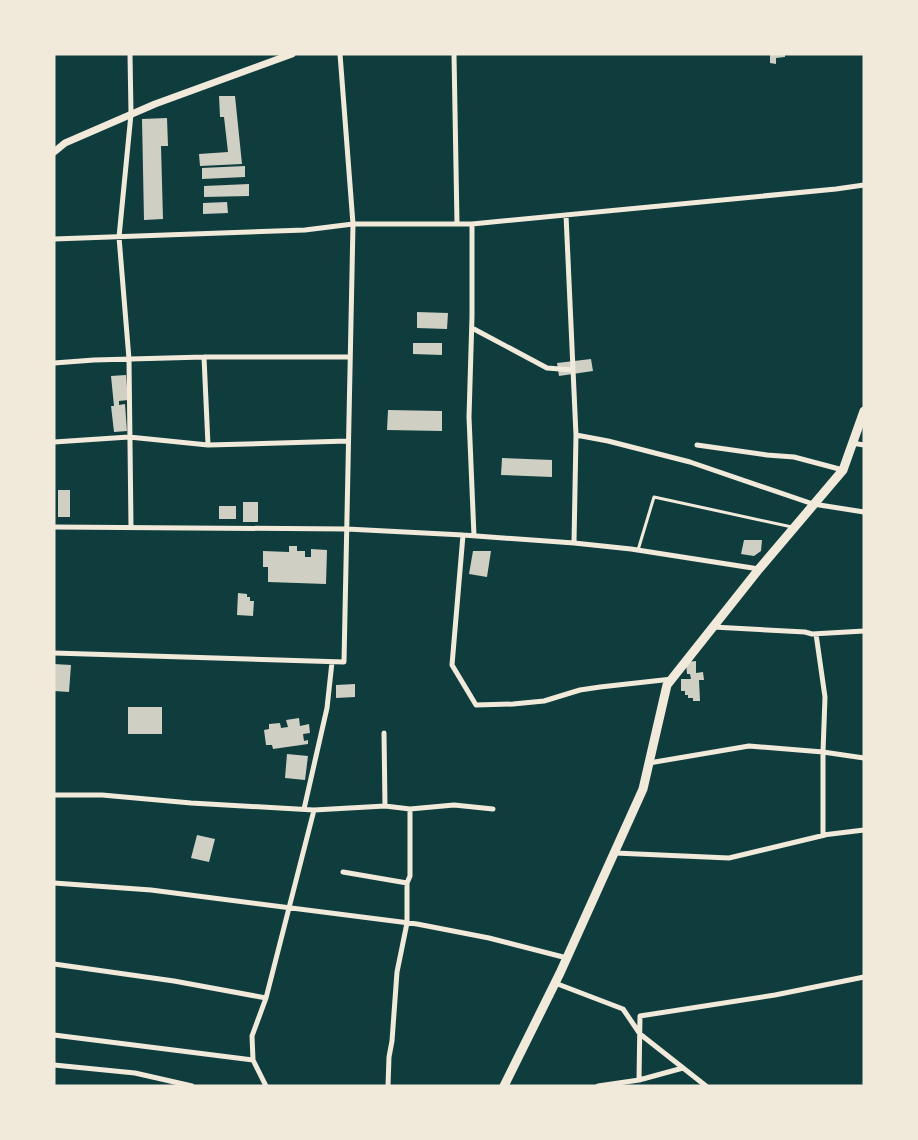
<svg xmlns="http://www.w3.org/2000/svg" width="918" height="1140" font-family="'IBM Plex Serif',serif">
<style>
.building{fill:#cfcfc3}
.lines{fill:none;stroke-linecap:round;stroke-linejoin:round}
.service{stroke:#f1e9da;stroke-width:3}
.minor{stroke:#f1e9da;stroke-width:5}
.tertiary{stroke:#f1e9da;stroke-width:7}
.trunk{stroke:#f1e9da;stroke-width:9}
</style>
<rect width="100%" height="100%" fill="#0f3d3e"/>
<path class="building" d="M770,54H785V57L776,58V64L770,63Z
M219,96H235L242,164L200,166L199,154L228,152L224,117H220Z
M167,118L168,146H161L163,219L144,220L142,119Z
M245,166V177L202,179V168Z
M249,184V196L204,197V186Z
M227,202L228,213L203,214V203Z
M417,312L448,313L447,329L417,328Z
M413,343H442V355L413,354Z
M591,359L593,371L559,376L557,363Z
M126,375L128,400L119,401V405L125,404L127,431L114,432L111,406H114L111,376Z
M388,410L442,411V431L387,430Z
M502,458L552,460V477L501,475Z
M58,490H70V517H58Z
M243,502H258V522H243Z
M219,506H236V519H219Z
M744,540H762L761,551L754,556L741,554Z
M289,546H297V551H305V557H311V549L327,550L326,584L268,582V567H263V551L289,552Z
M473,551H491L487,577L469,574Z
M238,593L247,594V597H250V601H254L253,616L237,615Z
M696,661V673L703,672L704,680H699L700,701H693V698H688V695H685V691H681V679H691L690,674H687L686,662Z
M54,664L71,665L69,692L54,691Z
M355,684V697L336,698V685Z
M128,707H162V734H128Z
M299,718L300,726L309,724L310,733L303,734L304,741L308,740V744L273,749L272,745H266L264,730L269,729V724L280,723L281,728L288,727L286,720Z
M287,754L308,756L305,780L285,778Z
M197,835L215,839L209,862L191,858Z"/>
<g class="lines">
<path class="service" d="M638,550L654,497L792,527"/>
<path class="minor" d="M130,54L131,114L119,237L129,359L131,527
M454,54L457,224
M566,215L576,435L574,543
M472,224V316L469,417L474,536
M54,239L305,230L353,224H472L836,189L864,185
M472,328L547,368L573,370
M54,363L94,360L204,357
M576,435L608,441L690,462L813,504L864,512
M348,441L208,445L204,357H349
M54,442L129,437L208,445
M852,443L864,445
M697,445L767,455L794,457L843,470
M54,527L347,529L463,535L574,543L631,549L759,569
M463,535L452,665L476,705L513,704L544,701L580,690L600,687L672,679
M713,627L805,632L812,634L864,631
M816,634L825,697L823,752V835L864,830
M54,653L344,662L353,224L340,54
M384,733L385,806
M649,763L749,746L823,752L864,758
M54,795H102L191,803L314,810L266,998L174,981L54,964
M304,809L327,708L332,662
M314,810L385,806L410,809L454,805L493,809
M615,853L729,858L825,835
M343,872L407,883
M54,883L151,890L417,924L489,938L567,958
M555,983L623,1009L640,1034L706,1086
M54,1035L253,1060
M54,1065L135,1073L192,1086
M639,1080L683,1068
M266,1086L253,1060L252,1036L266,998
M388,1086L389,1057L392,1041L397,972L407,923V883L410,876V809
M598,1086L639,1080L640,1016L775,995L864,977"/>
<path class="tertiary" d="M54,152L65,143L155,104L292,54"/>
<path class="trunk" d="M504,1086L560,973L643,789L667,685L759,569L843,470L864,411"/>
</g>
<rect width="918" height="1140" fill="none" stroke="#f1e9da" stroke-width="111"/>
</svg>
